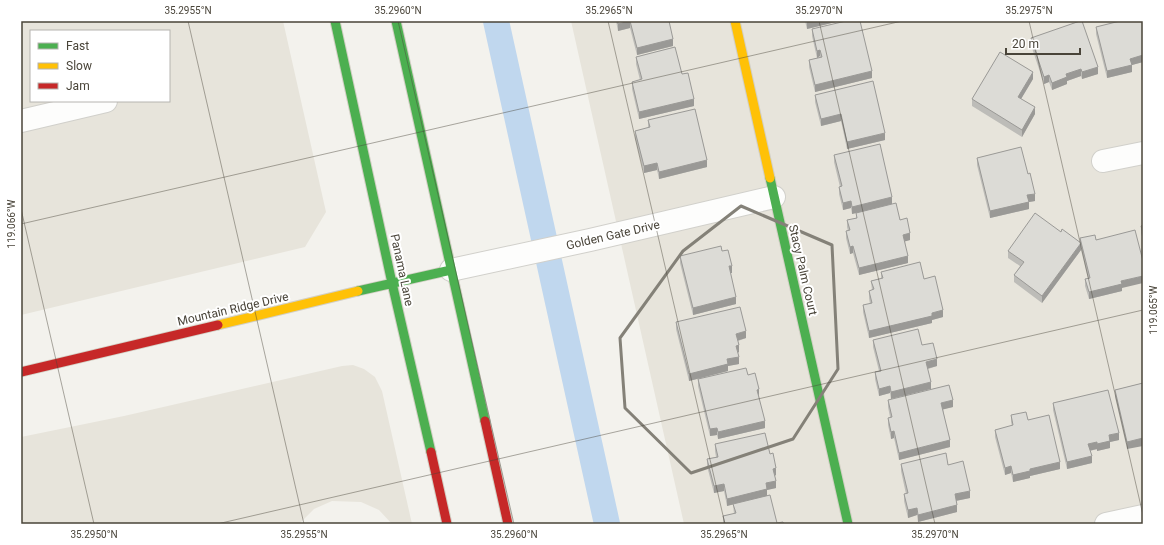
<svg xmlns="http://www.w3.org/2000/svg" width="1164" height="545" font-family="Roboto,sans-serif">
<style>
.residential{fill:#e7e4db;fill-rule:evenodd}
.lines{fill:none;stroke-linecap:round;stroke-linejoin:round}
.canal{stroke:#c0d7ee;stroke-width:26}
.street-casing{stroke:#d1d0cb;stroke-width:24}
.fast-casing{stroke:#d2cfc4;stroke-width:11}
.slow-casing{stroke:#d2cfc4;stroke-width:11}
.jam-casing{stroke:#d2cfc4;stroke-width:11}
.street{stroke:#fdfdfc;stroke-width:22}
.fast{stroke:#4caf50;stroke-width:9}
.slow{stroke:#ffc107;stroke-width:9}
.jam{stroke:#c62828;stroke-width:9}
.wall{fill:#bdbcb8}
.shaded-wall{fill:#9a9996}
.building{fill:#dcdbd6;stroke:#9a9996}
.marked{fill:none;stroke:#848178;stroke-width:3;stroke-linejoin:round}
.ticks{fill:none;stroke:#494439;stroke-width:1;stroke-opacity:0.45}
.labels{text-anchor:middle;stroke-width:4;stroke-linejoin:round;paint-order:stroke}
.street-label{font-size:12px;fill:#494439;stroke:#fff}
.neatline{fill:none;stroke:#494439;stroke-width:1.5}
.ticks-label{font-size:10px;text-anchor:middle;fill:#494439}
</style>
<rect width="100%" height="100%" fill="#f3f2ed"/>
<path class="residential" d="M21,21H283L326,212L305,247L21,315ZM31,31H169V101H31Z
M571,21H1143V524H684Z
M353,365L364,369L375,377L382,391L412,524H392L379,510L361,502L332,501L314,509L299,524H21V437L124,416L342,366Z"/>
<g class="lines">
<path class="canal" d="M496,21L607,524"/>
<g class="street-casing">
<path id="street" d="M21,121L106,101
M1103,161L1143,153
M451,270L590,240L774,197
M1106,524L1143,516"/>
</g>
<g class="fast-casing">
<path id="fast" d="M335,21L392,283L431,452
M396,21L485,421
M770,178L848,524
M358,291L451,270"/>
</g>
<g class="slow-casing">
<path id="slow" d="M735,21L770,178
M218,325L358,291"/>
</g>
<g class="jam-casing">
<path id="jam" d="M21,372L218,325
M485,421L508,524
M431,452L447,524"/>
</g>
<use href="#street" class="street"/>
<use href="#fast" class="fast"/>
<use href="#slow" class="slow"/>
<use href="#jam" class="jam"/>
</g>
<path class="wall" d="M616,21H669L673,46L637,55L630,28L618,31Z
M805,21H840L807,29Z
M1143,21V62L1132,65V72L1107,78L1096,34V27Z
M812,29L872,78L815,92L809,67V60L820,57V56L817,58L812,36Z
M1031,38L1098,74L1082,79L1081,76L1067,81V84L1052,90L1049,82L1044,84L1031,45Z
M636,57L682,74L694,106L639,119L632,89V82L640,80L636,64Z
M1033,79L1021,99L1035,114L1022,137L972,106V99Z
M815,95L885,140L847,149L841,121L821,126L815,102Z
M648,120L707,167L659,179L657,170L644,173L635,138V131L648,128Z
M834,155L892,204L910,240L905,241L908,263L859,275L853,253L850,254L846,238V231H848L847,227V220L856,218V213L852,214L851,208L843,210L839,194V187H840L834,162Z
M977,158L1028,174L1035,201L1029,202V209L990,218L977,165Z
M1143,225V240L1141,233V226Z
M1061,232L1080,242V238L1096,240L1122,288V291L1089,299L1085,286V279H1088L1081,250L1042,303L1014,282V275L1020,266L1008,258V251Z
M722,251L732,273H730L736,304L693,315L680,263V256Z
M881,272L924,279L943,317L932,320V323L869,338L863,312V305L870,304L869,298V291L872,290L871,281L881,278Z
M676,322L746,338L738,341L739,352L738,353L739,364L728,366V371L689,381L676,329Z
M873,340L922,345L937,366L928,369L891,399L890,393L879,396L875,379V372L879,371L873,347Z
M748,375L759,396L765,428L718,439L717,435L710,436L698,386V379Z
M1143,383L1127,449L1115,397V390Z
M888,400L953,407L943,409L950,447L899,460L894,438L891,439L888,425V418L890,417L888,407Z
M1053,403L1119,440L1110,442V448L1097,451V449L1090,451L1092,463L1067,469L1053,410Z
M1011,415L1060,469L1030,476V478L1013,482L1011,473L1005,475L995,437V430L1012,426L1011,422Z
M715,444L770,454L776,475L775,476L776,488L767,490V496L777,523L784,524H723V516L734,514L733,504L727,506L724,491L714,493L707,466V459L716,457L715,451Z
M901,464L948,465L970,498L956,501L957,512L918,522L917,515L908,518L904,501V494H906L901,471Z"/>
<path class="shaded-wall" d="M630,21V28L618,31V24Z
M811,21H840L807,29V22Z
M673,39V46L637,55V48Z
M820,50V56L817,58V51Z
M1143,55V62L1132,65V72L1107,78V71L1130,59Z
M1098,67V74L1082,79V72Z
M1081,69V76L1067,81V84L1052,90V83L1066,74Z
M872,71V78L815,92V85Z
M1033,72V79L1018,104V97Z
M1049,75V82L1044,84V77Z
M694,99V106L639,119V112Z
M1035,107V114L1022,137V130Z
M841,114V121L821,126V119Z
M885,133V140L847,149V142Z
M707,160V167L659,179V172Z
M657,163V170L644,173V166Z
M1035,194V201L1029,202V209L990,218V211L1027,195Z
M892,197V204L852,214V207Z
M851,201V208L843,210V203Z
M910,233V240L903,242V235Z
M1081,243V250L1042,303V296Z
M853,246V253L850,254V247Z
M908,256V263L859,275V268Z
M729,266H732V273H729Z
M1143,276V283L1122,288V291L1089,299V292L1121,281Z
M736,297V304L693,315V308Z
M943,310V317L932,320V323L869,338V331Z
M746,331V338L736,341V334Z
M739,345V352L736,353V346Z
M739,357V364L728,366V371L689,381V374L727,359Z
M937,359V366L926,369V362Z
M931,382V389L891,399V392Z
M890,386V393L879,396V389Z
M759,389V396L757,397V390Z
M953,400V407L941,410V403Z
M765,421V428L718,439V432Z
M717,428V435L710,436V429Z
M894,431V438L891,439V432Z
M1119,433V440L1110,442V448L1097,451V444L1109,435Z
M1143,438V446L1127,449V442Z
M950,440V447L899,460V453Z
M1097,442V449L1088,451V444Z
M1092,456V463L1067,469V462Z
M1060,462V469L1030,476V478L1013,482V475L1030,469Z
M1011,466V473L1005,475V468Z
M776,468V475L773,476V469Z
M776,481V488L767,490V496L727,506V499L766,483Z
M724,484V491L714,493V486Z
M970,491V498L955,501V494Z
M957,505V512L918,522V515Z
M917,508V515L908,518V510Z"/>
<path class="building" d="M618,21H669L673,39L637,48L630,21L618,24Z
M846,21H860L872,71L815,85L809,60L822,57L820,50L817,51L812,29Z
M1080,21H1082L1098,67L1082,72L1081,69L1066,74L1067,77L1052,83L1049,75L1044,77L1031,38Z
M1120,21H1143V55L1130,59L1132,65L1107,71L1096,27Z
M675,47L682,74L688,73L694,99L639,112L632,82L642,79L636,57Z
M1000,52L1033,72L1018,97L1035,107L1022,130L972,99Z
M873,81L885,133L847,142L841,114L821,119L815,95Z
M695,109L707,160L659,172L657,163L644,166L635,131L650,127L648,120Z
M880,144L892,197L852,207L851,201L843,203L839,187L842,186L834,155Z
M1021,147L1028,174L1030,173L1035,194L1027,195L1029,202L990,211L977,158Z
M896,203L900,220L907,218L910,233L903,235L908,256L859,268L853,246L850,247L846,231L850,230L847,220L857,218L856,213Z
M1035,213L1061,232L1062,229L1081,243L1042,296L1014,275L1024,262L1008,251Z
M1143,225V233L1141,226Z
M1135,230L1143,261V276L1121,281L1122,284L1089,292L1085,279L1090,278L1080,238L1095,235L1096,240Z
M721,246L722,251L728,250L732,266H729L736,297L693,308L680,256Z
M920,262L924,279L935,276L943,310L932,313V316L869,331L863,305L872,303L869,291L874,289L871,281L883,278L881,272Z
M740,307L746,331L736,334L739,345L736,346L739,357L727,359L728,364L689,374L676,322Z
M918,329L922,345L933,343L937,359L926,362L931,382L891,392L890,386L879,389L875,372L881,371L873,340Z
M746,368L748,375L755,373L759,389L757,390L765,421L718,432L717,428L710,429L698,379Z
M1143,383V438L1127,442L1115,390Z
M949,385L953,400L941,403L950,440L899,453L894,431L891,432L888,418L892,417L888,400Z
M1108,390L1119,433L1109,435L1110,441L1097,444V442L1088,444L1092,456L1067,462L1053,403Z
M1026,412L1028,420L1049,415L1060,462L1030,469V471L1013,475L1011,466L1005,468L995,430L1013,425L1011,415Z
M765,433L770,454L773,453L776,468L773,469L776,481L766,483L767,489L727,499L724,484L714,486L707,459L718,457L715,444Z
M946,453L948,465L963,461L970,491L955,494L957,505L918,515L917,508L908,510L904,494L908,493L901,464Z
M770,495L777,523L783,522L784,524H725L723,516L736,513L733,504Z"/>
<path class="marked" d="M741,206L832,245L838,369L793,439L691,473L625,408L620,338L683,251Z"/>
<path class="ticks" d="M188,21L304,524M398,21L514,524M608,21L725,524M819,21L935,524M1029,21L1143,515M21,209L94,524M21,224L902,21M217,524L1143,310"/>
<g class="labels">
<g class="street-label">
<text transform="translate(613 235) rotate(-13)" y="4">Golden Gate Drive</text>
<text transform="translate(402 270) rotate(78)" y="4">Panama Lane</text>
<text transform="translate(803 270) rotate(77)" y="4">Stacy Palm Court</text>
<text transform="translate(233 309) rotate(-13)" y="4">Mountain Ridge Drive</text>
</g>
</g>
<rect width="1164" height="545" fill="none" stroke="#ffffff" stroke-width="44"/>
<rect x="30" y="30" width="140" height="72" fill="#ffffff" stroke="#b6b4b0"/>
<rect x="38" y="43" width="20" height="6" fill="#4caf50" stroke="#b6b4b0"/>
<text x="66" y="50" font-size="12" fill="#494439">Fast</text>
<rect x="38" y="63" width="20" height="6" fill="#ffc107" stroke="#b6b4b0"/>
<text x="66" y="70" font-size="12" fill="#494439">Slow</text>
<rect x="38" y="83" width="20" height="6" fill="#c62828" stroke="#b6b4b0"/>
<text x="66" y="90" font-size="12" fill="#494439">Jam</text>
<path d="M1006 48v6h74v-6" fill="none" stroke="#494439" stroke-width="2"/>
<text x="1012" y="48" font-size="12" fill="#494439" stroke="#ffffff" stroke-width="3" paint-order="stroke">20 m</text>
<rect x="22" y="22" width="1120" height="501" class="neatline"/>
<g class="ticks-label">
<text x="188" y="14">35.2955°N</text>
<text x="398" y="14">35.2960°N</text>
<text x="609" y="14">35.2965°N</text>
<text x="819" y="14">35.2970°N</text>
<text x="1029" y="14">35.2975°N</text>
<text transform="translate(11 224) rotate(-90)" y="4">119.066°W</text>
<text transform="translate(1153 310) rotate(-90)" y="4">119.065°W</text>
<text x="94" y="538">35.2950°N</text>
<text x="304" y="538">35.2955°N</text>
<text x="514" y="538">35.2960°N</text>
<text x="724" y="538">35.2965°N</text>
<text x="935" y="538">35.2970°N</text>
</g>
</svg>
